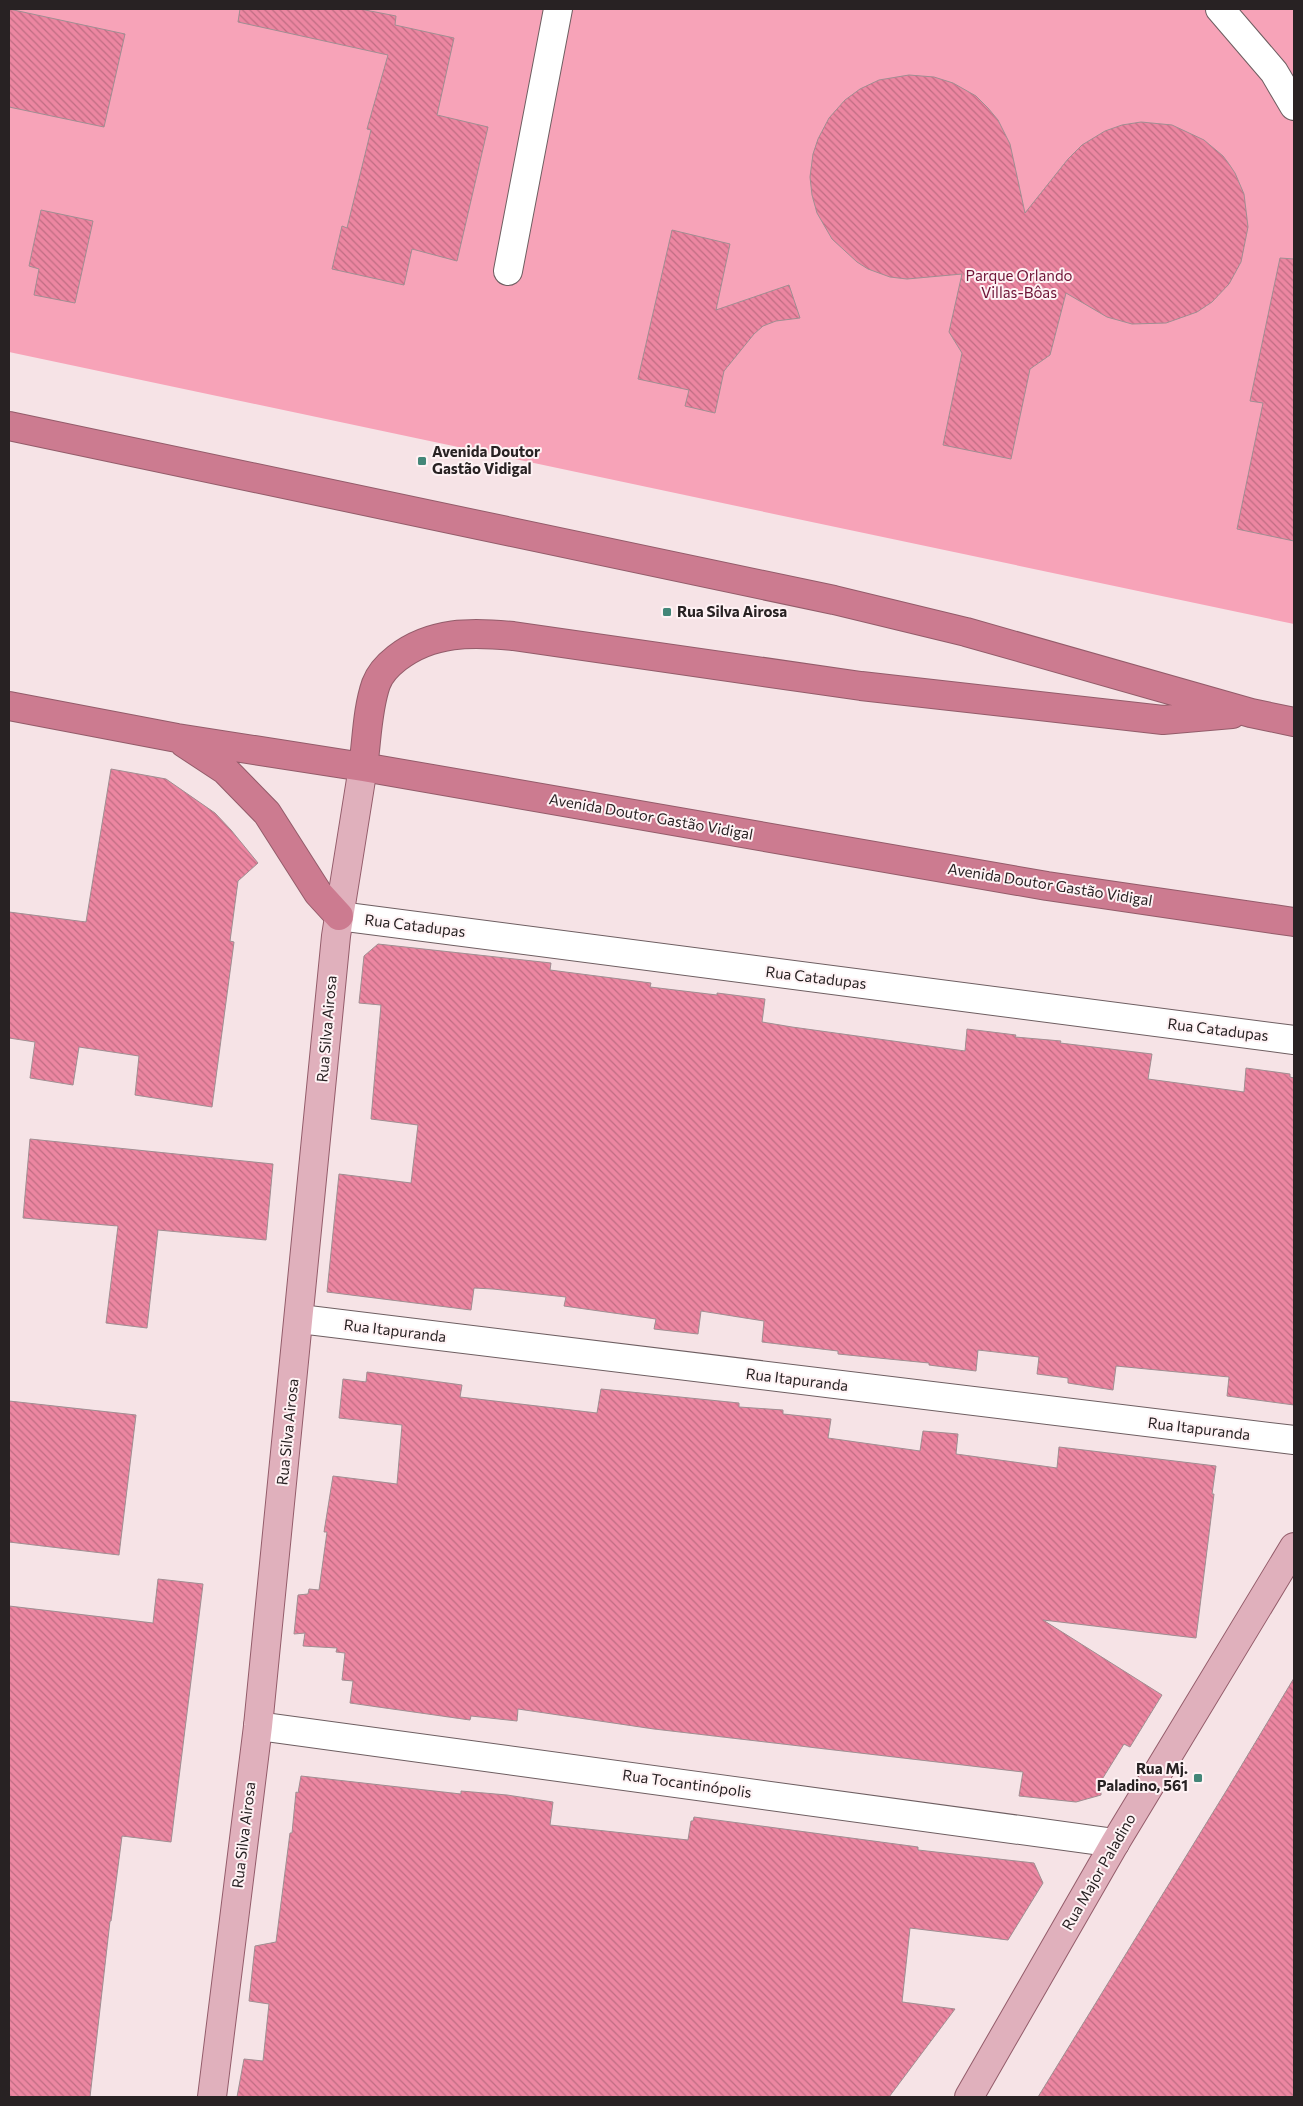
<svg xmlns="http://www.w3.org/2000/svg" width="1303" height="2106" font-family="Commissioner,sans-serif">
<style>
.green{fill:#f7a3b8}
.building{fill:url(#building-back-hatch);stroke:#a08e92}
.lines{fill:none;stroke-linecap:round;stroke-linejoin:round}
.minor-casing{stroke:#6e5e61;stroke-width:30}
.major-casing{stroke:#935c6a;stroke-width:30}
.highway-casing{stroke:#935c6a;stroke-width:30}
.minor{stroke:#fff;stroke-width:28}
.major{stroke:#e0b0bc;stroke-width:28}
.highway{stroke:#cc7b90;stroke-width:28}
.poi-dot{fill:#438678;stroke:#fef2f4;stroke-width:2}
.labels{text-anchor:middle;stroke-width:4;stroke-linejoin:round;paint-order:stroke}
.park-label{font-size:15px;fill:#6d1235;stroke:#fef2f4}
.poi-label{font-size:15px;font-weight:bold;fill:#282223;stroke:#fef2f4;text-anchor:start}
.street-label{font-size:15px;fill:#282223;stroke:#fef2f4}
</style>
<defs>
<pattern id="building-back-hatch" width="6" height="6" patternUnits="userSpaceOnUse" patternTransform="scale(1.25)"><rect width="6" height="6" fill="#ec86a1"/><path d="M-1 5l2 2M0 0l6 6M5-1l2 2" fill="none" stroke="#bf6d83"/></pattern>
</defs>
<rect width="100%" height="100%" fill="#f6e3e6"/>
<path class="green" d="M9,9H1294V624L9,352Z"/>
<path class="building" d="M9,9L125,34L104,127L9,107Z
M240,9H360L396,16L395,25L454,38L437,115L488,127L457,261L412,249L404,285L332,269L342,226L347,228L371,130L367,129L388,55L238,22Z
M909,75L934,77L953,83L976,96L988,108L998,120L1010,144L1025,213L1068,159L1082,145L1105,131L1122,125L1141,122L1172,125L1204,140L1223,156L1229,164L1235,173L1244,194L1248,227L1241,262L1229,284L1212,302L1197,312L1166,323L1132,324L1107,317L1066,293L1050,355L1030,369L1011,459L943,445L962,353L949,332L962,274L907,279L890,277L868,269L857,262L832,239L817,213L812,195L810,177L813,154L818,139L829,118L845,100L860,89L879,80Z
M41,210L93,221L75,303L34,295L39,269L29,266Z
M672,230L730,244L716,310L789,285L800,318L776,321L763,326L754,334L724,371L715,413L685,406L689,390L638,379Z
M1280,258L1294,259V541L1237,529L1263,403L1250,401Z
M111,769L166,779L215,813L231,830L258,863L238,881L230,941L234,942L212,1107L135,1095L139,1056L79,1047L73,1085L30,1078L35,1042L9,1038V912L86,922Z
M378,944L551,963L550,970L651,983L650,987L717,995V993L765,999L762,1022L792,1027L965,1051L967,1029L1016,1035L1015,1037L1061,1041L1060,1043L1152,1054L1148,1079L1244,1092L1246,1068L1290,1074V1077L1294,1078V1405L1227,1396L1229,1377L1116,1366L1113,1390L1068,1383V1378L1037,1374L1039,1357L978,1350L976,1371L929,1365V1363L838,1354V1351L762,1342L764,1321L701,1311L698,1334L654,1329L656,1319L564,1306L566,1297L493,1289L474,1288L471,1310L327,1292L339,1174L411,1183L418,1125L371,1119L381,1005L359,1003L364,956Z
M30,1139L273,1164L266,1240L158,1230L147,1328L106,1323L118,1226L23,1218Z
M367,1372L462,1385L460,1397L597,1413L601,1389L739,1403V1407L783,1410V1414L831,1419L828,1438L920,1451L923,1431L958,1434L956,1454L1057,1468L1059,1447L1216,1466L1212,1494H1214L1196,1638L1043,1620L1162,1695L1130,1747L1124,1744L1101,1781V1795L1076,1802L1019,1796L1023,1772L654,1729L518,1709L517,1721L471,1716L470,1720L350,1703L353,1681L342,1680L345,1653L336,1652L337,1648L303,1646L305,1633L294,1634L298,1595L308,1594L309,1589L319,1590L327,1532H324L333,1476L397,1484L402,1425L339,1418L343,1379L366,1382Z
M9,1401L136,1415L119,1555L9,1542Z
M158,1579L203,1584L171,1842L122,1836L111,1921H110L90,2097H9V1606L153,1623Z
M1294,1678V2097H1038L1228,1788Z
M301,1776L461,1794V1791L507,1795L553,1802L550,1825L688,1840L691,1821H693L694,1817L918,1847V1850L1034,1863L1043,1883L1008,1940L910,1928L902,2002L955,2009L889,2097H237L244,2059L263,2061L269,2004L249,2001L255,1946L276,1942L290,1833H292L296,1792L298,1793Z"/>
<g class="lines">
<g class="minor-casing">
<path id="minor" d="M1220,9L1274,72L1294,106
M508,271L558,9
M339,916L1294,1040
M300,1319L1294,1440
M258,1726L1115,1843"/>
</g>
<g class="major-casing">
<path id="major" d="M212,2097L258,1726L336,936L363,767
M969,2097L1115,1843L1294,1547"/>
</g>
<g class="highway-casing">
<path id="highway" d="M9,426L834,600L966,632L1251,713L1294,722
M9,706L177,738L363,767L1047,886L1294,922
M184,743L225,770L267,813L318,893L339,916
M363,767C367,740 367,710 376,684C380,673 388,665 397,658C432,631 472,632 513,636L861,686L1163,720L1232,714"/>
</g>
<use href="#minor" class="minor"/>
<use href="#major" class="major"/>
<use href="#highway" class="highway"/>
</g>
<g class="poi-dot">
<rect x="417" y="456" width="10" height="10" rx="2.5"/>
<rect x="662" y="607" width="10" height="10" rx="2.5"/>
<rect x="1193" y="1773" width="10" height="10" rx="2.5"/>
</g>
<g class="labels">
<g class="park-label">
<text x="1019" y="281">Parque Orlando<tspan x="1019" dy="17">Villas-Bôas</tspan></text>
</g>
<g class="poi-label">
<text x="432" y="457">Avenida Doutor<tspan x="432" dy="17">Gastão Vidigal</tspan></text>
<text x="677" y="617">Rua Silva Airosa</text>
<text x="1188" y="1774" text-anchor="end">Rua Mj.<tspan x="1188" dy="17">Paladino, 561</tspan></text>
</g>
<g class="street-label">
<text transform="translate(651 817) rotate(10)" y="5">Avenida Doutor Gastão Vidigal</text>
<text transform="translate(1050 885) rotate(9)" y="5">Avenida Doutor Gastão Vidigal</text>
<text transform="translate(415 926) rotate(7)" y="5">Rua Catadupas</text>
<text transform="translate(816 978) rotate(7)" y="5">Rua Catadupas</text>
<text transform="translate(327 1029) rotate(-85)" y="5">Rua Silva Airosa</text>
<text transform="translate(1218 1030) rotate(7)" y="5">Rua Catadupas</text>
<text transform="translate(395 1331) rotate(7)" y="5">Rua Itapuranda</text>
<text transform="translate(797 1380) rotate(7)" y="5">Rua Itapuranda</text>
<text transform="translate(1199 1429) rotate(7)" y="5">Rua Itapuranda</text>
<text transform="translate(288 1432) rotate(-84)" y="5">Rua Silva Airosa</text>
<text transform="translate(687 1784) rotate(8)" y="5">Rua Tocantinópolis</text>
<text transform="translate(244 1835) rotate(-83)" y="5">Rua Silva Airosa</text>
<text transform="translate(1099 1872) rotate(-60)" y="5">Rua Major Paladino</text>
</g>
</g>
<rect width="1303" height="2106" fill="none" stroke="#282223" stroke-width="20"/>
</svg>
